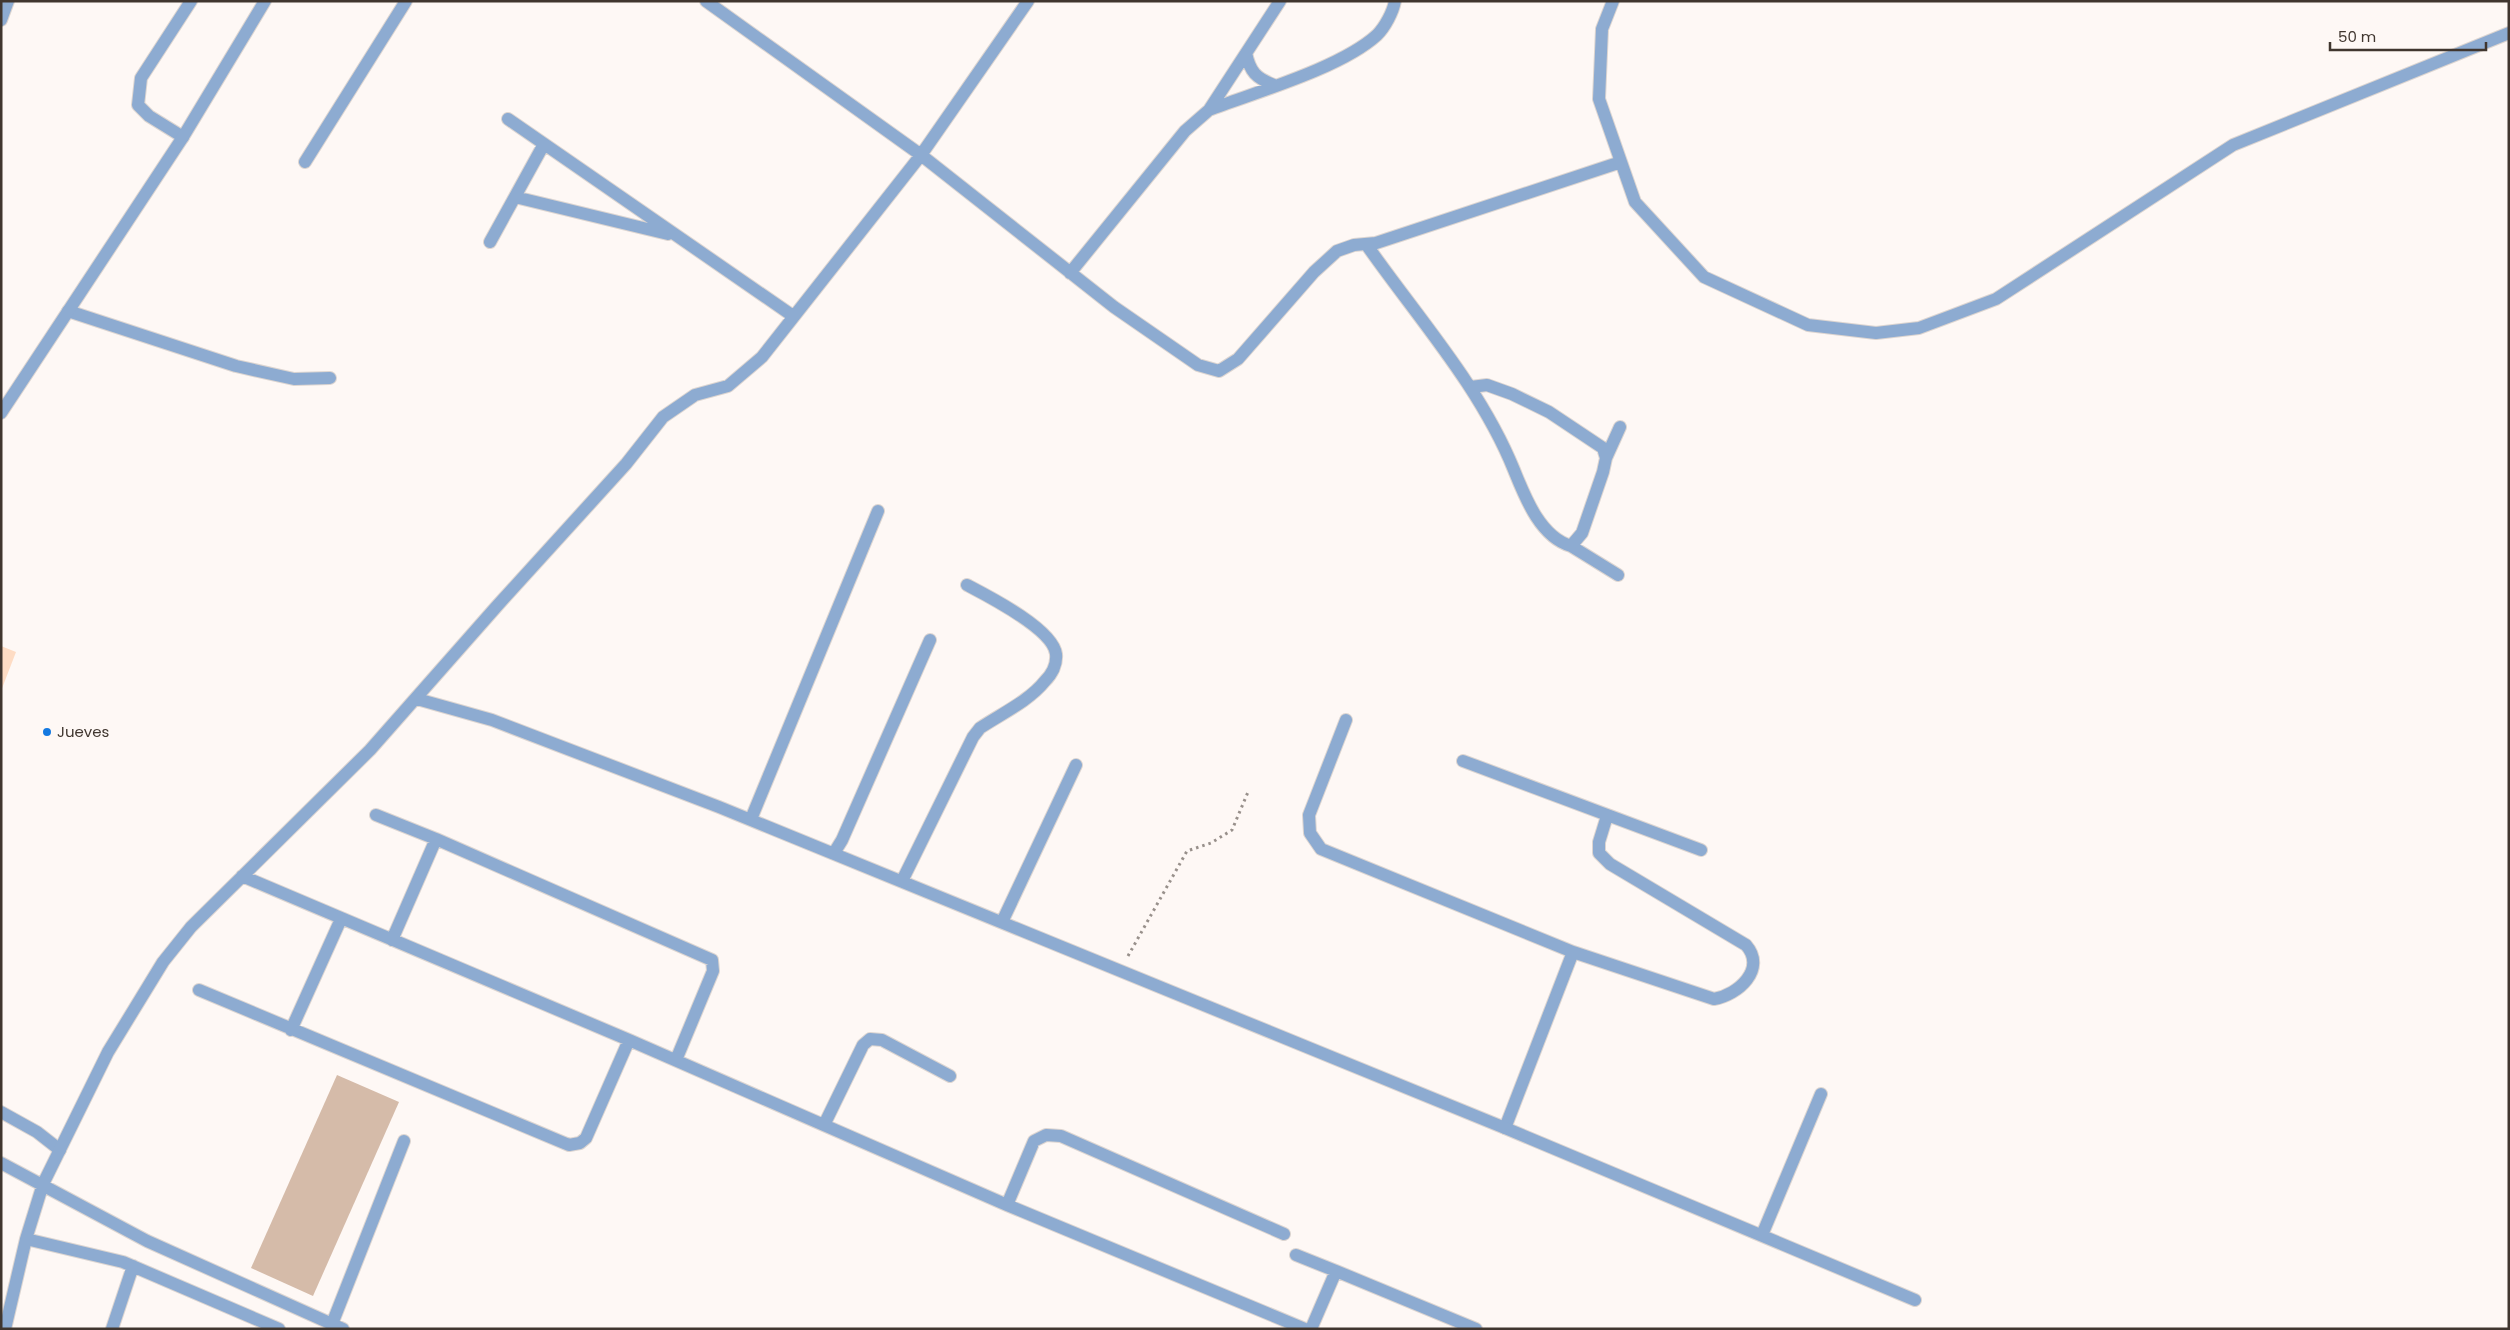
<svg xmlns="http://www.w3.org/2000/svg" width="2510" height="1330" font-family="Poppins,sans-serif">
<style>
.green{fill:#fedcc4}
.building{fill:#d5bba9}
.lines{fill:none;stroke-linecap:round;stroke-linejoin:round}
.lane-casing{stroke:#dcd5d1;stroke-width:14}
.street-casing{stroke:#dcd5d1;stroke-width:14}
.path{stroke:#98908b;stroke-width:3;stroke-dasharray:2.5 4;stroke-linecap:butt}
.lane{stroke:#8dabd1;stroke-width:12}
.street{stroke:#8dabd1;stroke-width:12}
.poi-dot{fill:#1479e1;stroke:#fef8f5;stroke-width:2}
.labels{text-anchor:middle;stroke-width:4;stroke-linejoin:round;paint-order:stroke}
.poi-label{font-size:15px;fill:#40362f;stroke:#fef8f5;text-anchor:start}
</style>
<rect width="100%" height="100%" fill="#fef8f5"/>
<path class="green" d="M1,646L16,652L1,691Z"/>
<path class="building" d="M337,1075L399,1102L313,1296L251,1268Z"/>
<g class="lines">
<g class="lane-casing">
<path id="lane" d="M183,137L149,116L138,105L141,78L191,1
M68,311L236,366L294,379L330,378
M1346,720L1309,815L1310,833L1321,849L1573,952
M1463,761L1701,850
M1,1112L37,1132L60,1150
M1505,1128L1573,952L1714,999C1738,995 1767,969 1746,945L1610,864L1599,853V842L1607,816"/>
</g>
<g class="street-casing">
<path id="street" d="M1028,1L921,155L1114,307L1198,365L1219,371L1238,359L1314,272L1337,251L1354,245L1376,243L1621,162
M1613,1L1602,29L1599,99L1635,202L1704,277L1808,325L1876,333L1919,328L1996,299L2233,145L2509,33
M1,20L8,1
M1246,53C1250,72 1256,78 1274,85
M1209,110C1256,92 1341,68 1377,35C1385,27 1393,12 1395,1
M508,119L793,316
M305,162L406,1
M515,197L668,234
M490,242L544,144
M1366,244C1417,317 1480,386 1514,470C1525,497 1540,537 1571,546L1582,533L1603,472L1606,458L1603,448L1549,412L1512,394L1487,385L1471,387
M1070,273L1185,131L1209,110L1280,1
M1,413L183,137L265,1
M1606,458L1620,427
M1571,546L1618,575
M417,699L492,720L719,807L1505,1128L1915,1300
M376,815L436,839L712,960L713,971L676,1060
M751,819L878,511
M834,853L842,840L930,640
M242,876L629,1040L1007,1205L1305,1329
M902,881L973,737L980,728C1001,714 1029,701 1045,681C1052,674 1057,664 1056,654C1053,629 988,596 967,585
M1002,922L1076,765
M392,940L436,839
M199,990L569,1145L580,1143L586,1138L629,1040
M291,1030L341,919
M824,1125L863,1045L870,1039L882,1040L950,1076
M1,1163L147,1241L343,1329
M1007,1205L1034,1141L1046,1135L1061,1136L1284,1234
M1762,1235L1821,1094
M26,1239L123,1262L279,1329
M1296,1255L1336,1271
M332,1324L404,1141
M5,1329L26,1239L43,1184L108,1052L163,962L191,927L370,750L497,606L626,464L663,417L695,395L728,386L762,357L921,155L706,1
M112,1329L133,1266
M1311,1329L1336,1271L1476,1329"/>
</g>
<path class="path" d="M1128,956L1187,851L1211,843L1232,830L1248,792"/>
<use href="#lane" class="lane"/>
<use href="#street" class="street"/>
</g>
<circle class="poi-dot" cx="47" cy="732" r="5"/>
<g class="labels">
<g class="poi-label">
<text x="57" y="737">Jueves</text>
</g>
</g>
<rect width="2510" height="1330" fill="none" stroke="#40362f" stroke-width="5"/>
<path d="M2330 42v8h156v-8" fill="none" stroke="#40362f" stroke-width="2.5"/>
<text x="2338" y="42" font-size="15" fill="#40362f" stroke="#fef8f5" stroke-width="4" paint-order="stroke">50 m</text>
</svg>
